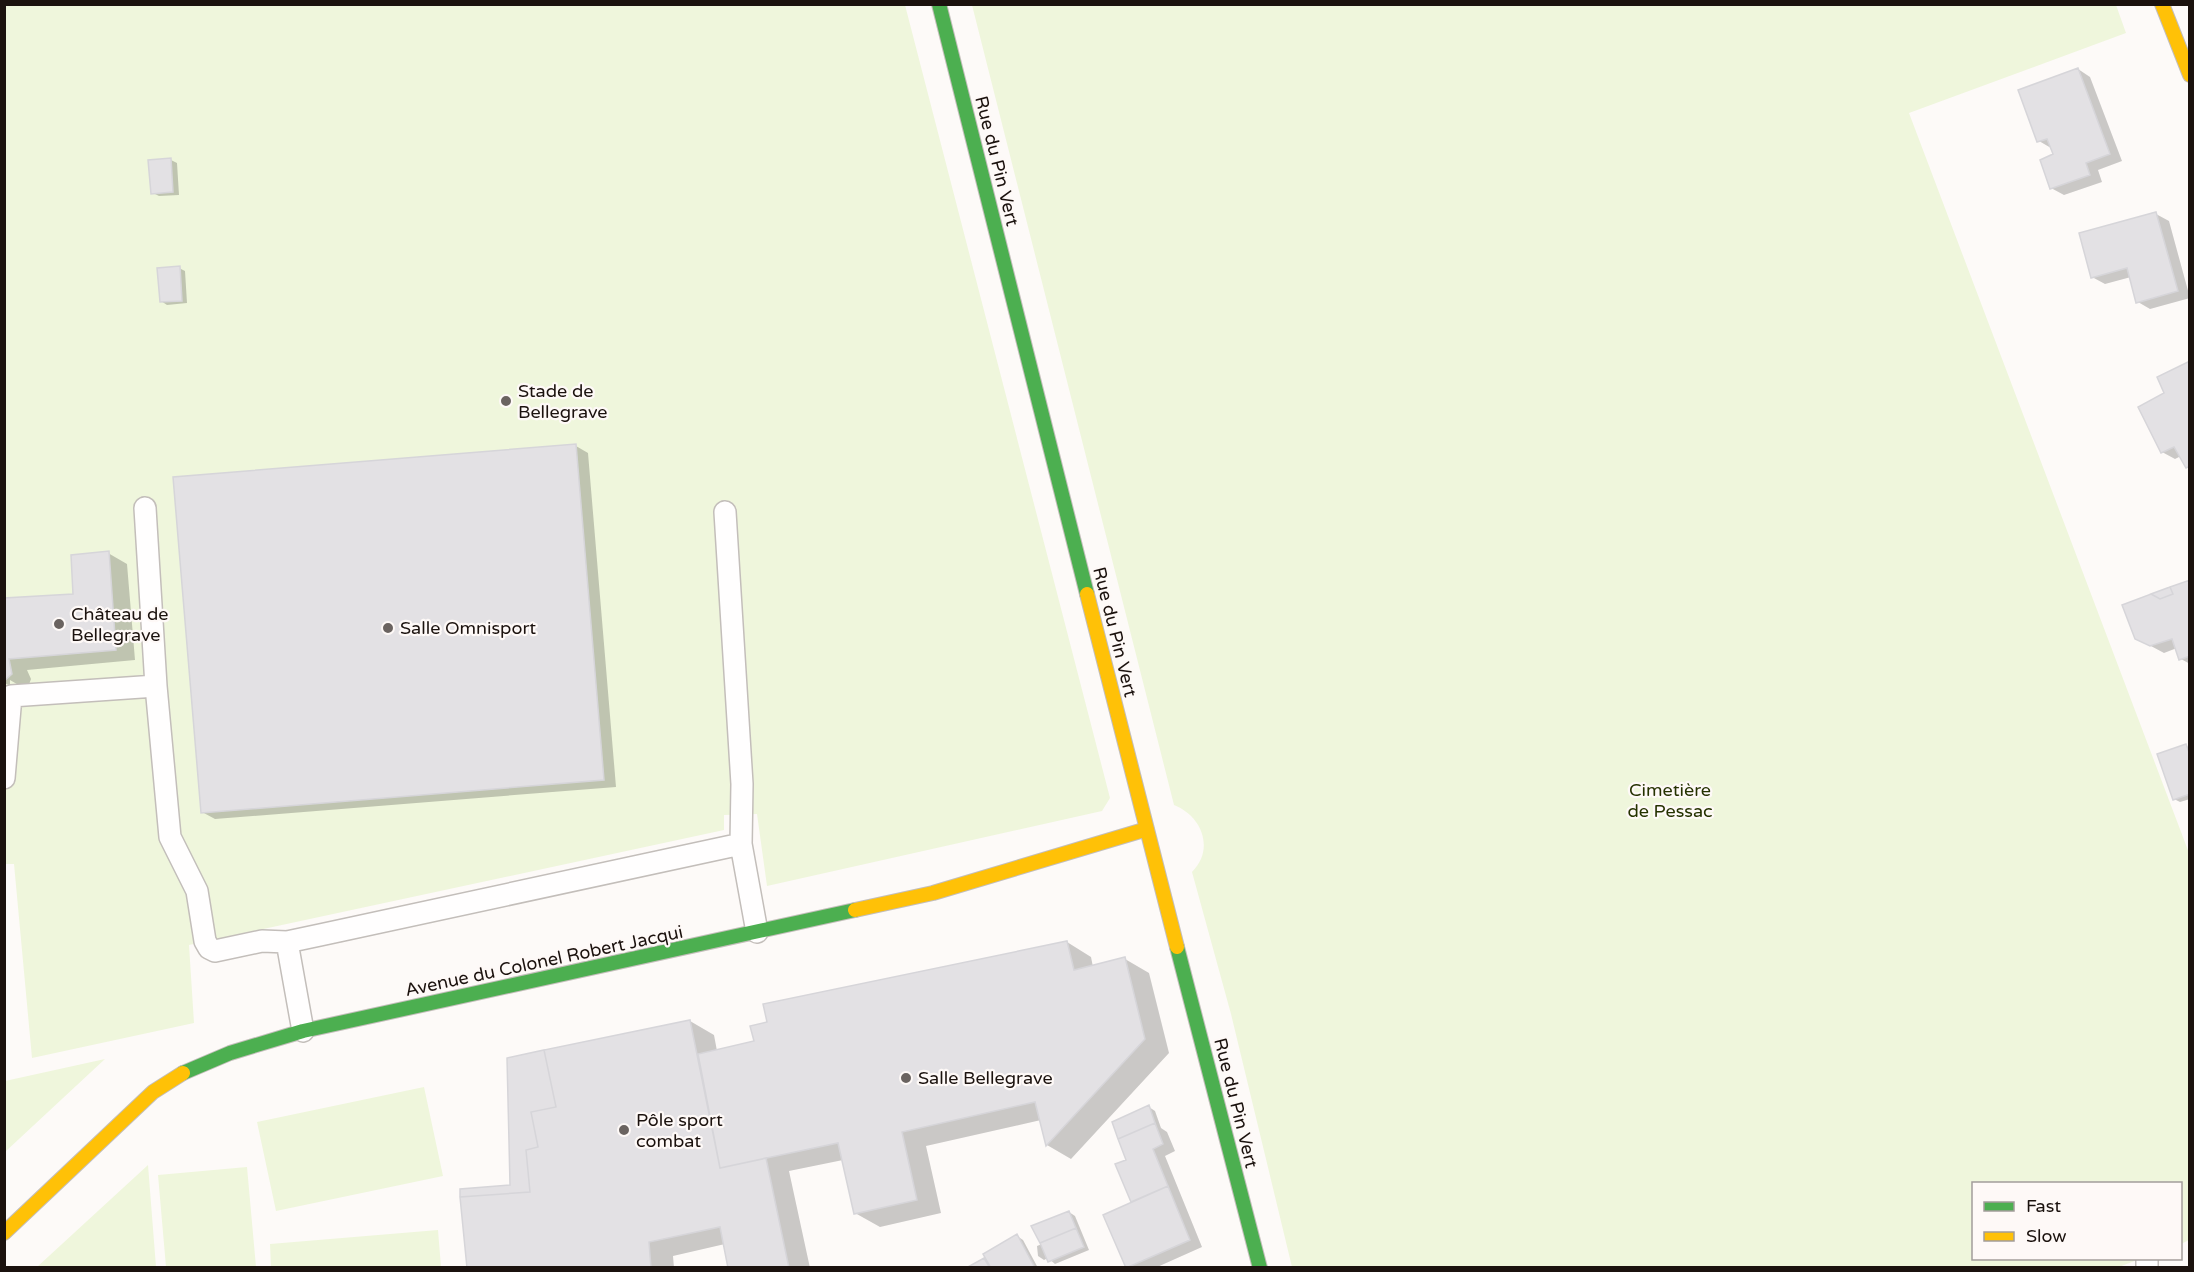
<svg xmlns="http://www.w3.org/2000/svg" width="2194" height="1272" font-family="'Varela Round',sans-serif">
<style>
.green{fill:#eff6dc}
.shadow{fill:#0003}
.building{fill:#e3e1e4;stroke:#d6d5d9;stroke-width:1.5}
.lines{fill:none;stroke-linecap:round;stroke-linejoin:round}
.lane-casing{stroke:#c3beba;stroke-width:24}
.fast-casing{stroke:#c3beba;stroke-width:16}
.slow-casing{stroke:#c3beba;stroke-width:16}
.lane{stroke:#fffefe;stroke-width:21}
.fast{stroke:#4caf50;stroke-width:14}
.slow{stroke:#ffc107;stroke-width:14}
.poi-dot{fill:#6a6360;stroke:#fef9f7;stroke-width:2}
.labels{text-anchor:middle;stroke-width:4.5;stroke-linejoin:round;paint-order:stroke}
.street-label{font-size:18px;fill:#1b120e;stroke:#fef9f7}
.poi-label{font-size:18px;fill:#1b120e;stroke:#fef9f7;text-anchor:start}
.park-label{font-size:18px;fill:#253200;stroke:#fef9f7}
</style>
<rect width="100%" height="100%" fill="#fdfaf8"/>
<path class="green" d="M5,5H905L1110,798L1102,811L767,886L757,814L724,815V830L189,945L194,1023L32,1058L14,864H5Z
M972,5H2116L2126,33L1909,113L2189,853V1240L2181,1244L2180,1184H1974V1258L2140,1259L2116,1268L1292,1267L1231,1014L1192,872C1215,849 1202,816 1174,805Z
M105,1059L5,1152V1081Z
M424,1087L443,1176L276,1211L257,1122Z
M148,1165L156,1267H37Z
M247,1167L256,1267H166L158,1175Z
M438,1230L441,1267H271L270,1244Z"/>
<path class="shadow" d="M2078,69L2090,77L2122,161L2098,170L2102,182L2064,195L2051,188L2055,154L2051,148L2039,141Z
M171,160L177,163L179,195L159,196L153,193Z
M2156,214L2169,221L2190,298L2150,309L2138,302L2131,277L2105,284L2092,277Z
M179,268L185,271L187,303L167,305L161,301Z
M2190,362V468L2181,456L2175,459L2162,452L2166,394Z
M576,446L588,453L616,787L215,819L202,812Z
M108,553L127,564L135,660L27,670L31,679L27,690L10,680V684L21,690L4,683V590L5,600L74,595Z
M2190,582V664L2181,659L2177,648L2164,653L2136,638Z
M2186,746L2190,748V799L2180,802L2174,799Z
M1067,942L1091,957L1093,967L1125,959L1149,973L1169,1053L1071,1159L1047,1145L1041,1120L926,1146L941,1213L880,1227L855,1213L843,1160L789,1171L810,1268H730L725,1244L673,1256L674,1268H468L511,1186L690,1021L714,1035L717,1051L755,1042Z
M1149,1107L1155,1111L1161,1128L1167,1132L1175,1151L1165,1156L1202,1247L1155,1268H1128L1132,1203L1117,1164L1128,1160Z
M1069,1212L1075,1216L1089,1250L1055,1264L1048,1258L1044,1260L1038,1256L1037,1246L1042,1244Z
M1017,1236L1023,1240L1038,1268H969Z"/>
<path class="building" d="M2078,68L2110,154L2086,163L2090,175L2050,189L2040,160L2053,154L2047,139L2037,142L2018,90Z
M171,158L173,192L151,194L148,160Z
M2156,212L2178,291L2136,303L2127,268L2091,278L2079,233Z
M180,266L182,301L160,302L157,268Z
M2190,361V466L2186,468L2174,447L2161,453L2138,407L2164,393L2157,377Z
M576,444L604,780L201,813L173,477Z
M109,551L116,650L9,659L12,674L4,681V598L73,594L71,555Z
M2190,580V656L2179,660L2172,639L2150,646L2135,639L2122,605L2151,594L2160,599L2173,594L2170,587Z
M2170,587L2173,594L2160,599L2151,594Z
M2186,744L2190,755V794L2173,800L2157,754Z
M1067,941L1074,970L1125,957L1145,1039L1046,1146L1035,1102L902,1132L917,1200L854,1214L838,1143L720,1168L698,1054L754,1041L750,1026L767,1022L763,1004Z
M690,1020L720,1168L766,1158L789,1268H728L720,1227L649,1242L651,1268H467L460,1197L530,1192L526,1150L538,1147L531,1112L556,1107L544,1050Z
M544,1050L556,1107L531,1112L538,1147L526,1150L530,1192L460,1197V1189L510,1185L507,1058Z
M1149,1105L1155,1123L1118,1139L1112,1122Z
M1155,1123L1163,1144L1153,1149L1168,1186L1131,1202L1115,1164L1126,1160L1118,1139Z
M1168,1186L1190,1240L1126,1268L1103,1215Z
M1069,1211L1076,1228L1040,1243L1031,1226Z
M1076,1228L1084,1247L1048,1262L1040,1243Z
M1017,1234L1035,1268H991L983,1254Z
M984,1258L990,1268H966Z"/>
<g class="lines">
<g class="lane-casing">
<path id="lane" d="M145,508L156,686
M725,512L742,784L741,844
M4,778L11,696L156,686L170,837L197,891L205,941L209,948L215,951L262,941L287,942
M303,1031L287,942L320,935L741,844L757,932
M2147,1268V1258"/>
</g>
<g class="fast-casing">
<path id="fast" d="M939,4L1087,594
M1177,947L1260,1268
M183,1073L230,1053L303,1031L855,910"/>
</g>
<g class="slow-casing">
<path id="slow" d="M2162,4L2190,75
M1087,594L1177,947
M855,910L933,893L1147,829
M4,1233L153,1092L183,1073"/>
</g>
<use href="#lane" class="lane"/>
<use href="#fast" class="fast"/>
<use href="#slow" class="slow"/>
</g>
<g class="poi-dot">
<circle cx="506" cy="401" r="6"/>
<circle cx="59" cy="624" r="6"/>
<circle cx="388" cy="628" r="6"/>
<circle cx="906" cy="1078" r="6"/>
<circle cx="624" cy="1130" r="6"/>
</g>
<g class="labels">
<g class="street-label">
<text transform="translate(997 161) rotate(76)" y="6">Rue du Pin Vert</text>
<text transform="translate(1115 632) rotate(76)" y="6">Rue du Pin Vert</text>
<text transform="translate(544 961) rotate(-12)" y="6">Avenue du Colonel Robert Jacqui</text>
<text transform="translate(1236 1103) rotate(76)" y="6">Rue du Pin Vert</text>
</g>
<g class="poi-label">
<text x="518" y="397">Stade de<tspan x="518" dy="21">Bellegrave</tspan></text>
<text x="71" y="620">Château de<tspan x="71" dy="21">Bellegrave</tspan></text>
<text x="400" y="634">Salle Omnisport</text>
<text x="918" y="1084">Salle Bellegrave</text>
<text x="636" y="1126">Pôle sport<tspan x="636" dy="21">combat</tspan></text>
</g>
<g class="park-label">
<text x="1670" y="796">Cimetière<tspan x="1670" dy="21">de Pessac</tspan></text>
</g>
</g>
<rect width="2194" height="1272" fill="none" stroke="#1b120e" stroke-width="12"/>
<rect x="1972" y="1182" width="210" height="78" fill="#fef9f7" stroke="#a39d9a" stroke-width="1.5"/>
<rect x="1984" y="1202" width="30" height="9" fill="#4caf50" stroke="#a39d9a" stroke-width="1.5"/>
<text x="2026" y="1212" font-size="18" fill="#1b120e">Fast</text>
<rect x="1984" y="1232" width="30" height="9" fill="#ffc107" stroke="#a39d9a" stroke-width="1.5"/>
<text x="2026" y="1242" font-size="18" fill="#1b120e">Slow</text>
</svg>
